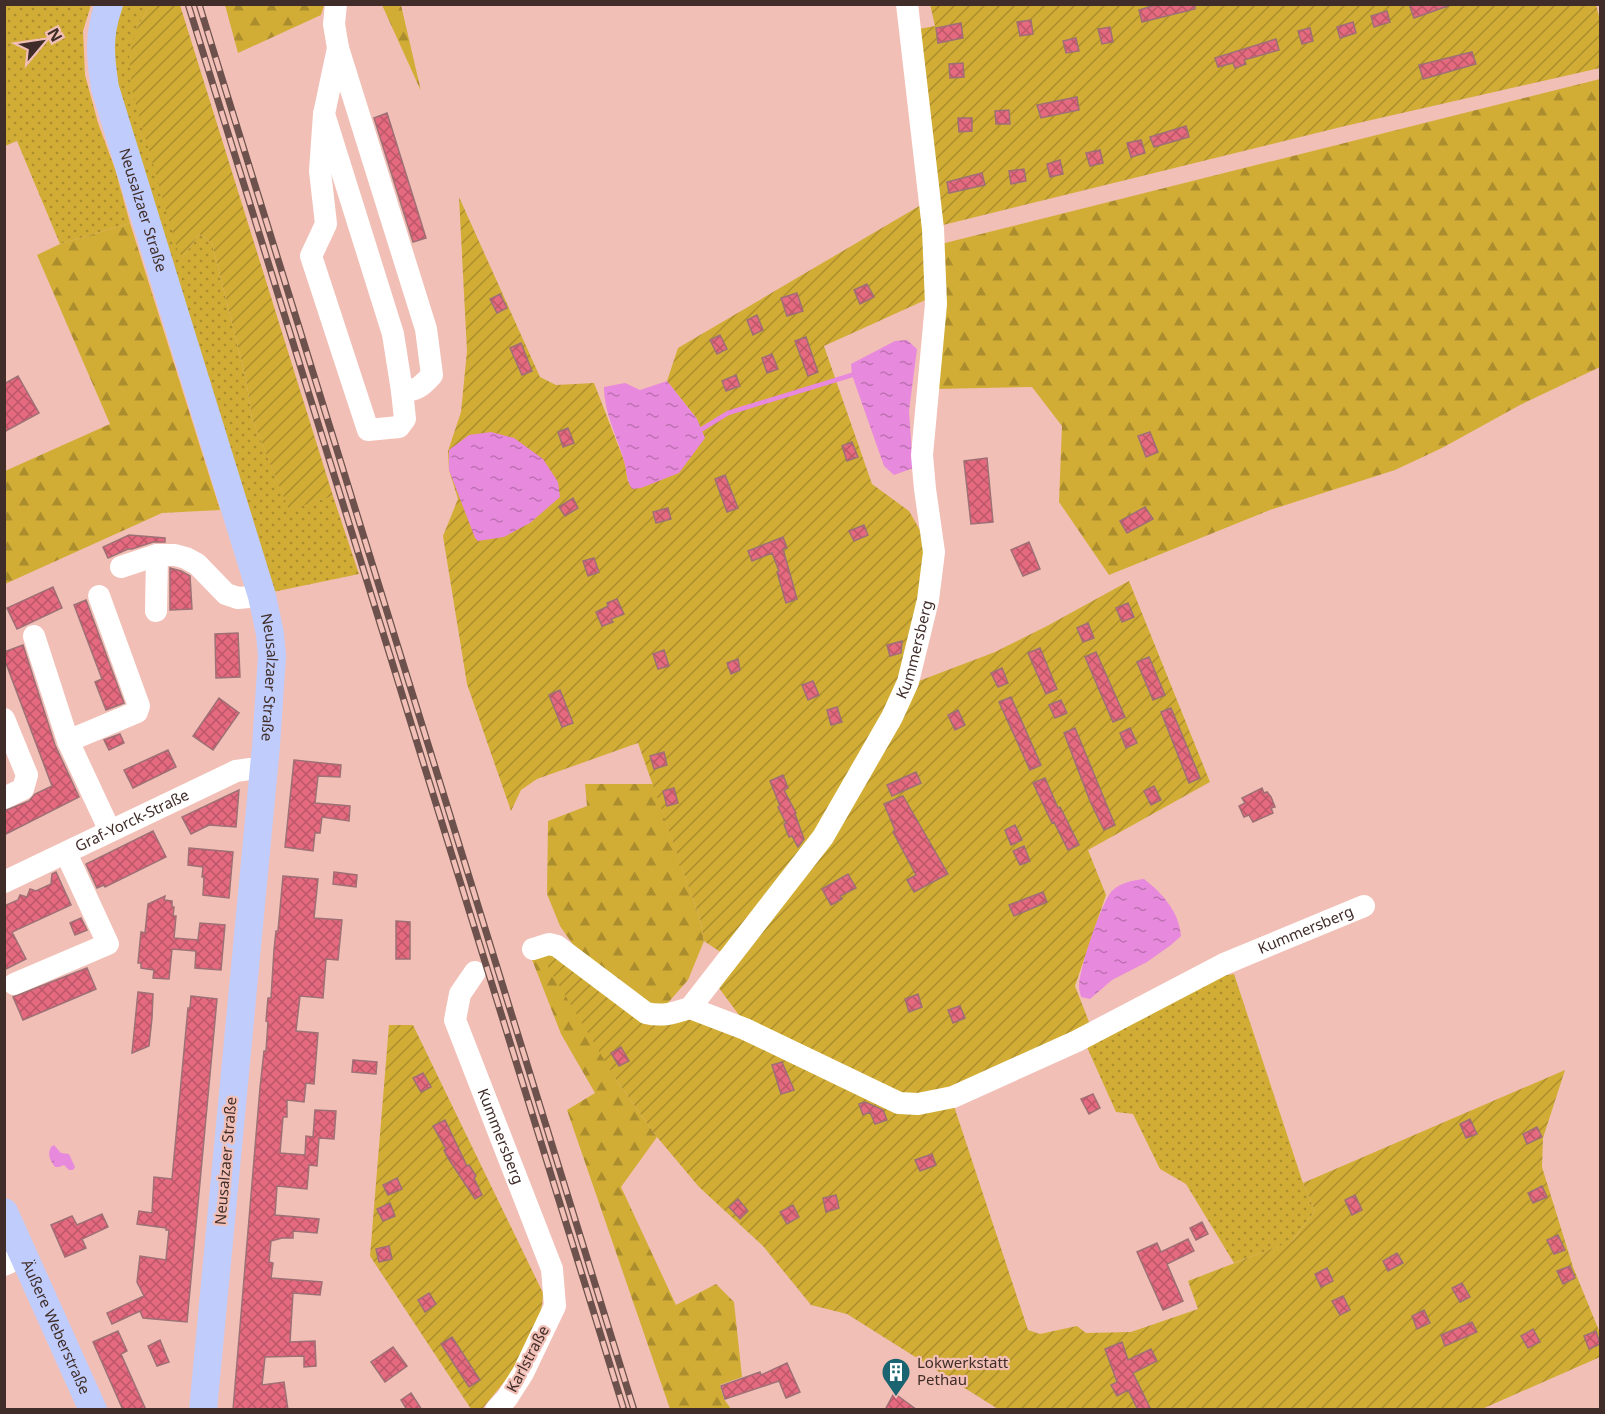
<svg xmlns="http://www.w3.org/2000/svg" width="1605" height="1414" font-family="'Noto Sans',sans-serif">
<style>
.grass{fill:url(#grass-dots)}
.forest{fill:url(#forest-firs)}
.garden{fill:url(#garden-furrows)}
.water{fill:url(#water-ripples)}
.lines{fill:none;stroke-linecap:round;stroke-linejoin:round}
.stream{stroke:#e789dc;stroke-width:4.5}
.building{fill:url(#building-cross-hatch);stroke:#9e7075;stroke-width:1.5}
.minor{stroke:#fff;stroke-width:22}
.major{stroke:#c0cdfc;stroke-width:28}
.rail-casing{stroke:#6c514c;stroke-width:7}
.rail{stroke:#f1bfb5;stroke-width:4.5;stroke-dasharray:14;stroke-linecap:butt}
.labels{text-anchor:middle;stroke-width:4.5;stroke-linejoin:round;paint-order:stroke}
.street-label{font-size:15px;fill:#402d29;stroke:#f1bfb5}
.poi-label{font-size:15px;fill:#402d29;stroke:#f1bfb5;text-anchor:start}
</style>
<defs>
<pattern id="grass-dots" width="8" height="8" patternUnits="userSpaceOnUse" patternTransform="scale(1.5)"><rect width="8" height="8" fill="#d1ad36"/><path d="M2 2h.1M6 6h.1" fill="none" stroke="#ab8d2e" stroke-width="1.8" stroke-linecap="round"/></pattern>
<pattern id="forest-firs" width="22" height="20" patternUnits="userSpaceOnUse" patternTransform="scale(1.5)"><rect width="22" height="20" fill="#d1ad36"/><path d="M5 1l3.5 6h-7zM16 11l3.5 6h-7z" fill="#ab8d2e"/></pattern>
<pattern id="garden-furrows" width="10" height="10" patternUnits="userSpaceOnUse" patternTransform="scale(1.5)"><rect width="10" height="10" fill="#d1ad36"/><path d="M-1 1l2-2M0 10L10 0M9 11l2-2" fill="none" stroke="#ab8d2e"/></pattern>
<pattern id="water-ripples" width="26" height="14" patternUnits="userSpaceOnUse" patternTransform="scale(1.5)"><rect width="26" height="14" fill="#e789dc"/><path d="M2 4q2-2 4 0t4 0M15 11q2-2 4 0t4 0" fill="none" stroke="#bd70b2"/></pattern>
<pattern id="building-cross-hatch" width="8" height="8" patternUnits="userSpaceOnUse" patternTransform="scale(1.5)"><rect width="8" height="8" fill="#e5697f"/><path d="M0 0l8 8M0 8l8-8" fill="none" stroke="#bb5768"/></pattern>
</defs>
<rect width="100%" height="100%" fill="#f1bfb5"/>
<path class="grass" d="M121,4L150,5L137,28L183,257L199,234L212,243L246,379L252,419L289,509L333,496L359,574L268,593L109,57Z
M5,5H91L83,31L85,75L98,123L115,169L130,223L60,244L17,141L5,146Z
M1234,974L1303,1183L1315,1211L1291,1242L1234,1263L1186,1184L1160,1169L1133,1114L1116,1112L1086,1045L1216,977Z"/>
<path class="forest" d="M225,5V4L324,5L321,15L238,53Z
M382,5H401L421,91Z
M1600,79V367L1520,405L1442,448L1395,470L1270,510L1109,575L1059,502L1062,426L1032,387L935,389L941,244Z
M130,223L220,510L162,513L5,584V471L110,424L37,255L60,244Z
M585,784H653L700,919L704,941L688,980L666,1005H648L576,949L560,926L547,894L548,821L587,806Z
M549,952L617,1081L657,1137L621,1187L676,1305L716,1284L734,1302L742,1377L720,1385L724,1399L731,1409H670L567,1110L595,1093L561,1034L531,957Z"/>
<path class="garden" d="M930,4L1596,5L1600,20V68L1345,126L935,227L913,30L935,26Z
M150,5H180L333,496L289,510L252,419L246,379L212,243L199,234L183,257L178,252L133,94L129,57L137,28Z
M459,197L540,377L556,385L594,383L625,463L628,482L697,419L667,381L678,348L921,205L932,297L824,346L872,484L909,511L932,551L906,681L813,846L725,955L704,941L700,919L638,743L537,779L521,790L511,811L467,684L443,536L458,499L449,470L448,451L461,412L467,351Z
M1129,581L1210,782L1088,850L1106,895L1075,986L1091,1027L916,1101L742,1019L716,984L882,743L900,726L896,719L911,684L995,652L1047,626Z
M549,952L646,1019L694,1015L897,1106L952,1100L1028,1330L1040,1334L1077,1326L1086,1333L1131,1332L1198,1309L1188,1281L1292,1241L1315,1211L1303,1183L1565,1070L1543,1138L1542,1167L1573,1267L1600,1333V1357L1482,1409H998L847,1314L811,1305L763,1246L699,1187L657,1137L617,1081L548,967Z
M389,1025H413L543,1293C541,1343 512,1372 482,1409H471L370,1256Z"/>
<path class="water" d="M907,340L917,349L909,411L913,468L894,475L884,466L852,375L851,364L895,341Z
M667,381L697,419L705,438L679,473L641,488L632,489C626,480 627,471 624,461C617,436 604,413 604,387L625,383L640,390Z
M491,432L514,438L543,459L558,482L560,497L530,523L504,537L478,541L475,538L449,470V450L469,435Z
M1144,879C1162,893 1179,911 1181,936L1171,945L1147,962L1112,980L1090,999L1081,997C1081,995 1079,990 1079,988C1078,973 1102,899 1113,890C1120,883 1134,880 1144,879Z
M54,1145L61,1153L69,1154L75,1167L73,1170H69L64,1165L59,1167H55C50,1160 47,1155 51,1147Z"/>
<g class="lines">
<path class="stream" d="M702,429L728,413L852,375"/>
</g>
<path class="building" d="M1159,4H1195V9L1142,22L1139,10Z
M1409,4H1447L1448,6L1414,18Z
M1387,11L1390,22L1374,27L1371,16Z
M1031,20L1033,34L1020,36L1017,22Z
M1353,22L1356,33L1340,38L1337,27Z
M961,23L963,38L938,43L936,28Z
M1110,27L1113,42L1102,44L1098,29Z
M1310,28L1313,41L1302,44L1298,31Z
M1076,38L1079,51L1066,53L1063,41Z
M1276,39L1279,50L1244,60L1246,64L1235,68L1233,63L1218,67L1215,58Z
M1472,52L1476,64L1423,79L1419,65Z
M963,63L964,77L950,78L949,64Z
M1077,97L1079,110L1041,118L1037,105Z
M1009,110L1010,124H996L995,111Z
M387,113L426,238L413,242L374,118Z
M958,118H972V131L959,132Z
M1186,126L1189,137L1154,147L1150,137Z
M1141,140L1145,153L1131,157L1127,143Z
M1100,150L1103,163L1090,166L1086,153Z
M1060,160L1063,174L1050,177L1047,164Z
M1024,169L1026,181L1011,184L1009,171Z
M982,173L985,185L949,193L947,182Z
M867,284L874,297L860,304L854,290Z
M797,293L803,311L787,316L781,298Z
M500,294L507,308L497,313L490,299Z
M757,315L763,330L753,335L747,320Z
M720,335L727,349L717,354L710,340Z
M806,337L818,372L808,376L795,341Z
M521,343L532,371L522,375L510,348Z
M772,354L778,369L767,373L762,358Z
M736,375L740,386L726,391L722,381Z
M18,376L39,413L4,432V384Z
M568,428L574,443L563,447L558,432Z
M1150,432L1158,452L1146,457L1138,436Z
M852,442L858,457L847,461L842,446Z
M987,458L993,522L971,524L964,461Z
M725,475L738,508L727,512L715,479Z
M573,498L578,508L565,516L559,507Z
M1145,507L1153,519L1127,533L1120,521Z
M668,508L671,519L656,523L653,512Z
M864,525L868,535L854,541L849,531Z
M129,535L165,538V542H153L132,549H128L108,558L103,547Z
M783,537L787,548L783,549L797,599L786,603L777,572L779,571L772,553L752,561L748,551Z
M1029,542L1040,569L1023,576L1011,550Z
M594,558L599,572L588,576L583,561Z
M170,568L181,571L190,576L192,609L170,610Z
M53,587L62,608L17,629L7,608Z
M617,599L624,614L611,619L613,622L602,626L596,612L608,606L607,603Z
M86,600L124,703L106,710L95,682L102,679L74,605Z
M1128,603L1134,617L1122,622L1116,608Z
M1088,623L1094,638L1083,642L1077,628Z
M238,633L240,677L216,678L215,634Z
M902,641L901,653L890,656L887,645Z
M23,645L55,745L79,797L4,835V811L29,801L35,794L52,786L4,658V652Z
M1040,648L1057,689L1046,694L1028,653Z
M664,650L669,666L658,669L653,654Z
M1096,652L1125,717L1113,722L1085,657Z
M1149,657L1165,695L1153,700L1137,662Z
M738,659L740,670L731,674L727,663Z
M1002,668L1008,683L998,687L991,673Z
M813,681L819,695L808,700L802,685Z
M560,690L573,723L562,727L549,695Z
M1011,697L1041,765L1030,770L999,702Z
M219,698L239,713L213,750L193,736Z
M1061,700L1067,713L1055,718L1049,705Z
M837,707L842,722L831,725L827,710Z
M1171,708L1200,778L1189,783L1161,712Z
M958,710L965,725L955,730L948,715Z
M1075,728L1115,825L1104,830L1090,801L1064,733Z
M1130,728L1137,743L1126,748L1120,733Z
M120,734L124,743L109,750L104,740Z
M168,750L176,767L133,788L124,770Z
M664,752L667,765L654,769L650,756Z
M294,760L341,765L340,777L318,776L315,803L350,806L349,821L322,817L320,833H315L313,851L285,847Z
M916,772L921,783L892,796L887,785Z
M783,775L788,788L784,790L796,813L795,814L804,839L798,847L792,836L789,837L784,824L786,823L778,807L780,806L770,781Z
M1045,778L1058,808L1060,807L1079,845L1068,850L1054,822L1052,823L1033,783Z
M1154,786L1161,800L1151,805L1144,791Z
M674,788L678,803L667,806L663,791Z
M1262,788L1264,793L1267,792L1271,797L1275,807L1271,808L1273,813L1253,822L1249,815L1244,817L1239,806L1245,803L1242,798Z
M239,790L236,827L209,825L191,834L182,817Z
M903,796L948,874L914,892L907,880L916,875L893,832L895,830L884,804Z
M1015,825L1022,840L1011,845L1005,830Z
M153,831L166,857L105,887L104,885L97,888L86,864Z
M1024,846L1030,861L1020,865L1013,851Z
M189,848L233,852L229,898L203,895L204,877H202L203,867L188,865Z
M56,872L71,905L12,932L26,959L4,970V906L18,900L20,895L27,897L30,889L36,891L51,884L52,874Z
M334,872L357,875L356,887L333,884Z
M848,874L856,888L840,896L842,899L831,905L822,889Z
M283,876L318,879L314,918L342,920L338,960L326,959L323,998L300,996L296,1031L318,1033L314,1084L306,1083L304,1102L287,1100V1117H283L280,1153L305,1155L306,1136L313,1137L315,1110L336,1111L334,1139L319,1138L317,1166L309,1165L307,1189L277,1186L275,1215L319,1219L317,1233L293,1231V1238H282L271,1241L269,1262L273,1263L271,1278L322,1282L320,1295L293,1293L290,1342L315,1341L316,1366L304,1367V1356L265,1357L262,1385L284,1382L288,1410H233L260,1088L264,1051H266L268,1022L266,1021L268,998H271L274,950L276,931H278Z
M1043,892L1047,902L1014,916L1009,905Z
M165,896L164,900L172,901V907H174L173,916H176L174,938L198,940L200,923L225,925L221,970L195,968L196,951L172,949L169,979L153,978L154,970L141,968V963H138L141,932L145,933L148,904Z
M81,918L87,930L75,935L70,923Z
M396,921L410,922V959H396Z
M87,968L96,989L23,1020L13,997Z
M138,992L153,994L152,1018L149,1046L132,1053Z
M918,994L922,1007L909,1012L905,999Z
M191,996L217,999L187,1322L143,1318L140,1311L112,1324L107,1313L144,1296L137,1282L140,1256L166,1260L169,1230H166V1228L137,1224L139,1211L152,1213L154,1177L172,1179L188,1008H190Z
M960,1006L965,1018L953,1023L948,1010Z
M621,1047L629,1061L619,1066L611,1053Z
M353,1060L377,1062L376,1074L352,1072Z
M782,1062L794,1090L781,1094L772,1065Z
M423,1073L431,1087L421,1092L413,1078Z
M1093,1094L1100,1108L1089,1114L1081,1099Z
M865,1102L883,1110L887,1120L875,1124L870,1112L863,1115L859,1104Z
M1470,1119L1477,1134L1466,1138L1460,1124Z
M445,1120L467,1166L469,1165L476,1176L474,1178L482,1195L475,1199L448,1158L444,1150L446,1149L433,1126Z
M1537,1127L1542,1137L1527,1144L1523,1134Z
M932,1154L936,1165L920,1171L915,1160Z
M397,1178L402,1189L388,1195L383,1185Z
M1542,1186L1547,1197L1533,1203L1528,1193Z
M836,1195L839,1208L826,1212L823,1198Z
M1355,1195L1362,1210L1352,1215L1345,1200Z
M738,1199L748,1211L740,1219L729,1207Z
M390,1203L395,1216L383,1221L377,1209Z
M793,1205L799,1217L787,1224L780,1212Z
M102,1214L108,1227L82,1239L86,1248L65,1257L51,1225L72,1216L77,1225Z
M1202,1222L1208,1234L1196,1240L1190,1228Z
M1558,1235L1565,1250L1554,1254L1547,1240Z
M1188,1239L1194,1251L1167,1264L1183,1301L1163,1310L1137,1252L1157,1243L1161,1252Z
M389,1246L392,1259L379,1262L376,1249Z
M1397,1253L1403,1263L1388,1271L1383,1261Z
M1570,1266L1575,1278L1563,1284L1557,1271Z
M1327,1268L1333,1281L1321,1287L1315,1274Z
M1462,1283L1470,1297L1460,1302L1452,1288Z
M429,1293L436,1304L425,1312L418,1300Z
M1343,1296L1350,1310L1340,1315L1332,1301Z
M1424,1310L1430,1323L1417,1329L1412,1316Z
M1472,1322L1477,1332L1445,1346L1441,1335Z
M1533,1329L1540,1342L1528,1348L1521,1336Z
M118,1331L127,1351L121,1354L146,1410H123L93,1342Z
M1596,1331L1600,1344L1589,1349L1584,1336Z
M452,1337L480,1380L469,1387L441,1344Z
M160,1340L169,1362L157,1366L148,1346Z
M1122,1342L1128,1360L1151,1349L1157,1361L1133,1373L1151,1410H1138L1128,1390L1117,1396L1111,1385L1117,1382L1105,1349Z
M393,1347L407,1366L385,1382L371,1362Z
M787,1363L800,1392L786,1398L779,1381L725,1399L721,1386L760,1372L761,1375Z
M411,1393L422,1410H407L401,1400Z
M894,1393L917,1410H885Z"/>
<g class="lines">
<g class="minor">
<path d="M336,4L334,24L338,48L324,114L393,334L402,391"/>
<path d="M324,114L320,171L326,224L311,256L368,430L399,427L405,419L402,391C417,391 422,386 432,375L426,329L338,48"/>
<path d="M121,567L157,555H175L186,558L197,564L226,594L238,598L262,596"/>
<path d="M156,611L157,555"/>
<path d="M34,636L68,741L110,831"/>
<path d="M4,719L27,775L23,789L4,798"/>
<path d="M68,741L137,712L139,706L99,596"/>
<path id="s1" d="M4,882L236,771L264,767"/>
<path id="s2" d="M533,949L549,944L557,946L646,1013C663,1017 674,1013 690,1008L823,837L892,717L908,682L928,600L934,552L925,489L922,455L936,304L933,229L907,4"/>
<path id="s3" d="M475,972L460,994L455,1020L552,1269L555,1306L523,1373L507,1398L496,1410"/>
<path d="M14,984L108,944L66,853"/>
<path id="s4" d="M690,1008L745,1029L899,1103L918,1104L953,1097L1077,1041L1224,964L1364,906"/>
<path d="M4,1265L24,1256"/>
</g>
<g class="major">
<path id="s5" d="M109,4C98,35 100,56 105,88L262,596L270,634L272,656L266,746L203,1410"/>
<path id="s6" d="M4,1212L93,1410"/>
</g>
<g class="rail-casing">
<path id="rail" d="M188,4L624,1410
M199,4L634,1410"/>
</g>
<use href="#rail" class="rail"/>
</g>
<defs>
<g id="building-pin" transform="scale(1.5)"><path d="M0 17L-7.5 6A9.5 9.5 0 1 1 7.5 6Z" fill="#196470" stroke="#f1bfb5"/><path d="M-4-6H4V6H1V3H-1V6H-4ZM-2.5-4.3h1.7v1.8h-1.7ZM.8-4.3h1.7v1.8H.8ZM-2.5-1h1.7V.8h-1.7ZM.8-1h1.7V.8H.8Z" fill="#fff"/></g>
</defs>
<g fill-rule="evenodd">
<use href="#building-pin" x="896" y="1372"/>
</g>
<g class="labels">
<g class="street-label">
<text dy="5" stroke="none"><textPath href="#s5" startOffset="213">Neusalzaer Straße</textPath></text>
<text dy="5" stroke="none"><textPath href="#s2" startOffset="608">Kummersberg</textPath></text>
<text dy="5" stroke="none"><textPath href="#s5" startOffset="699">Neusalzaer Straße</textPath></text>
<text dy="5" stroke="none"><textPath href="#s1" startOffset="142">Graf-Yorck-Straße</textPath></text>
<text dy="5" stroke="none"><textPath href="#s4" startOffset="675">Kummersberg</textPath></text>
<text dy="5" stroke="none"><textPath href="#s3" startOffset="178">Kummersberg</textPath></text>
<text transform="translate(226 1161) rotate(-85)" y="5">Neusalzaer Straße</text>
<text dy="5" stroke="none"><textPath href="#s6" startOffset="126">Äußere Weberstraße</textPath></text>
<text transform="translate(528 1359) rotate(-62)" y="5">Karlstraße</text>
</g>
<g class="poi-label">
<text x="917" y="1368">Lokwerkstatt<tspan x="917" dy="17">Pethau</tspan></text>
</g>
</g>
<rect width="1605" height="1414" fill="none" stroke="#402d29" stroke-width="12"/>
<g transform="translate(42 42) rotate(61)" stroke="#f1bfb5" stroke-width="4.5" paint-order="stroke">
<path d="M0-4.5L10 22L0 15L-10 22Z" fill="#402d29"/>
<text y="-9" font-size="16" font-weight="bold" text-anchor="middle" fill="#402d29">N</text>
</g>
</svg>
